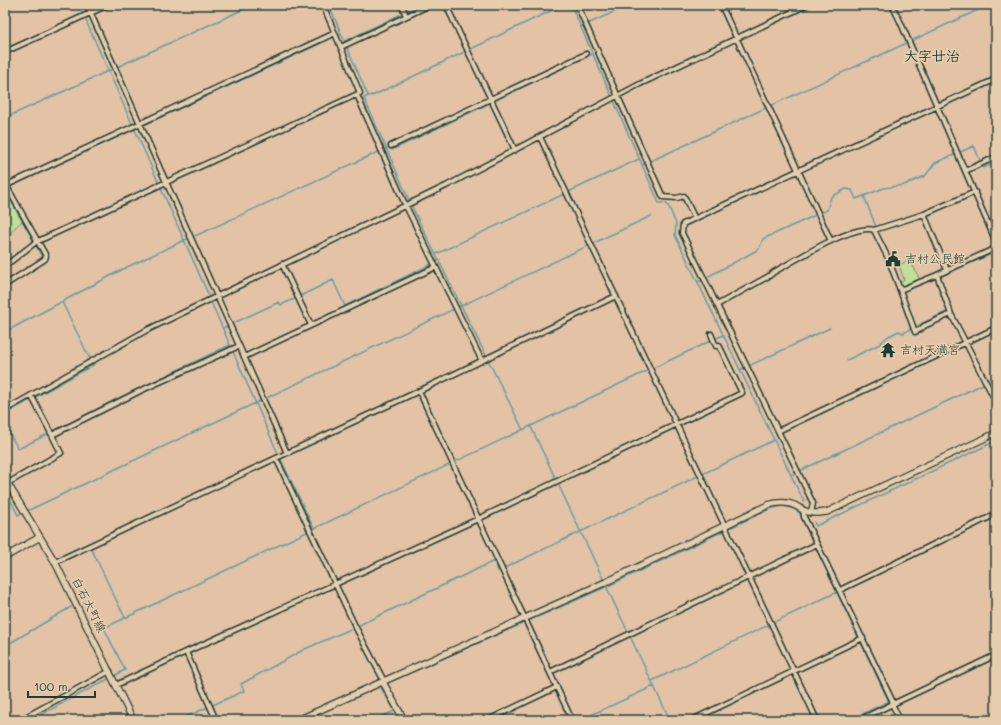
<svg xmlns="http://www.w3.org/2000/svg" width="1001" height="725" font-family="Mali,'Klee One',sans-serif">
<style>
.green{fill:#c0df98;stroke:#708e66}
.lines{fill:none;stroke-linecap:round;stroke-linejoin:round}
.stream{stroke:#639ea3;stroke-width:1.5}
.street-casing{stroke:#1f3d34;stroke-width:7}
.secondary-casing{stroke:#1f3d34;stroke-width:8}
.street{stroke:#e6cdae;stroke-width:4}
.secondary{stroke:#e6cdae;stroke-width:5.5}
.labels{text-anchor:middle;stroke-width:3.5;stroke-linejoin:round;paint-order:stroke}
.poi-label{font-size:12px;fill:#1f3d34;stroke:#e6cdae;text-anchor:start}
.street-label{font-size:12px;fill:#1f3d34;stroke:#e6cdae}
.quarter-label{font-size:14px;font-weight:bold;fill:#1f3d34;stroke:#e6cdae}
</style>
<rect width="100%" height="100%" fill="#e4c2a6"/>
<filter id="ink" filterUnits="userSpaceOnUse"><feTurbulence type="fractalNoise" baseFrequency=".025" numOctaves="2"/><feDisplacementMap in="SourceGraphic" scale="8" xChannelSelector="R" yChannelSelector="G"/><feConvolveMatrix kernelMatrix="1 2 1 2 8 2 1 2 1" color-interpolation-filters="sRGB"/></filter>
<g filter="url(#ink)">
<path class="green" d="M5,191L22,221C16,227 8,231 11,240L5,246Z
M910,260L920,280L901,288L900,283L904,280L899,265Z"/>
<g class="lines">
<path class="stream" d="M79,5L133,126
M329,5L368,96L364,98L414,211L523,430
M571,5L659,203H666L669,207L676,224L675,235L804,502
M581,27L629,5
M345,41L420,5
M368,96L372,95V96L563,5
M5,118L253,5
M135,130L209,296
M392,150L592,54
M642,165L989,5
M5,189L341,34
M5,189L42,257
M864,196L876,227
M873,234L887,260L911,329
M195,236L387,148
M436,254L639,159
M943,275L996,252
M698,282L759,249L763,239L827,210L831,197L846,189L852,190L856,199L884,188L904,185L925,176L935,163L974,146L983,168L996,163
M300,296L333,280L345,306L440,260
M211,302L276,449L314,529
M223,328L279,302L281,305L296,298
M5,332L127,267L187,239
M847,360L880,344L887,337L899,331L903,333C917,326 931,319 946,312
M740,370L830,328
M5,414L93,365L62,302
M5,425L18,449L125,395L230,345
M531,427L604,581
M791,475L996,378
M5,490L18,515L23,513
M27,511L651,216
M814,522L816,526L996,441
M91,548L125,618
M606,586L670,720
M5,646L71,607
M652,681L837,592
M387,683L606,587L770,509C783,505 787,505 799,512L890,704
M894,713L897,720
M42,714L45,720
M31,720L125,670L104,628L723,335
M179,720L244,691L241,684L305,649L353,628L494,561L498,571L774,440
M373,720L395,711L381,688
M580,720L654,686
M850,720L889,701"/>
<g class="street-casing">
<path id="street" d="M87,5L287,453
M402,5L406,16
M446,5L515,150
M577,5L663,197L677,198L684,196L695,219
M721,5L831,241
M892,5L900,21L996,242
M341,47L430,5
M5,52L108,5
M357,95L404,202L482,361
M540,137L817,720
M391,146L586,54
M965,171L996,157
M5,186L335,33
M924,214L947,270
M874,230L888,258L900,290L937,275
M996,248L937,275L951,314L996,402
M282,264L311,325
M5,266L36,242L360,93L323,5
M5,285L45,259L46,256L6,185
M900,290L915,332L921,329L924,326L951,314
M717,305L769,276L774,272C794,261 854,223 874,230L924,214L975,192
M244,357L436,267
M419,391L572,720
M31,395L52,435
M5,410L147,330L446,186L640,84L807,5
M778,431L996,328
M276,458L355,626L384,681
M8,483L61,453L52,435L140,391L239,346
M803,510L804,517L892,700L893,706L900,720
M811,513L813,503L682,233L683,224L996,79
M55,562L419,391L616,296
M840,590L996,514
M186,652L216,720
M550,672L817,544
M116,685L186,652L478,519L742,393L719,345L716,346L711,334
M20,720L110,671
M488,720L557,687
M692,720L863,638
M859,720L996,655"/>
</g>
<g class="secondary-casing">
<path id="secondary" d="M5,479L55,562L133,720
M5,557L40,537
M384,681V684L404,720
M298,720L384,681L606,582L768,505C778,502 787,501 796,506C800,508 803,511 808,512C814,514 820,513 827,512L996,433"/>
</g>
<use href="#street" class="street"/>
<use href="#secondary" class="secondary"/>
</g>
</g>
<defs>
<g id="civic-bare" transform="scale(1.2)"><path d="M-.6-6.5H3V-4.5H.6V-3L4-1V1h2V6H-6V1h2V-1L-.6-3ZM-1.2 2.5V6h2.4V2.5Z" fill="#1f3d34" stroke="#e6cdae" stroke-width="2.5" paint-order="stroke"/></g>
<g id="temple-bare" transform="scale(1.2)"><path d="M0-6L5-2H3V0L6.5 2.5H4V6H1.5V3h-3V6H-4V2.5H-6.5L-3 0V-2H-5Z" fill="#1f3d34" stroke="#e6cdae" stroke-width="2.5" paint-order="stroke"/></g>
</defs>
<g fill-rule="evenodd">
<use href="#civic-bare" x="893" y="259"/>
<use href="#temple-bare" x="888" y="350"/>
</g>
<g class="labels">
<g class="poi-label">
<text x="905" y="263">吉村公民館</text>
<text x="900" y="354">吉村天満宮</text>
</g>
<g class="street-label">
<text transform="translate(89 605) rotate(63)" y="4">白石大町線</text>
</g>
<g class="quarter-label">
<text x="932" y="61">大字廿治</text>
</g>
</g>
<rect width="1001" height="725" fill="none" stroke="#e6cdae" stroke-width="20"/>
<rect x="10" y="10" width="981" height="705" fill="none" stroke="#1f3d34" stroke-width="1.5" filter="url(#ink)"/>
<path d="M28 691v6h67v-6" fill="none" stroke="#1f3d34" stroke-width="2"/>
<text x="34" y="691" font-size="12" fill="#1f3d34" stroke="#e6cdae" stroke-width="3" paint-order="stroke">100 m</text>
</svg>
